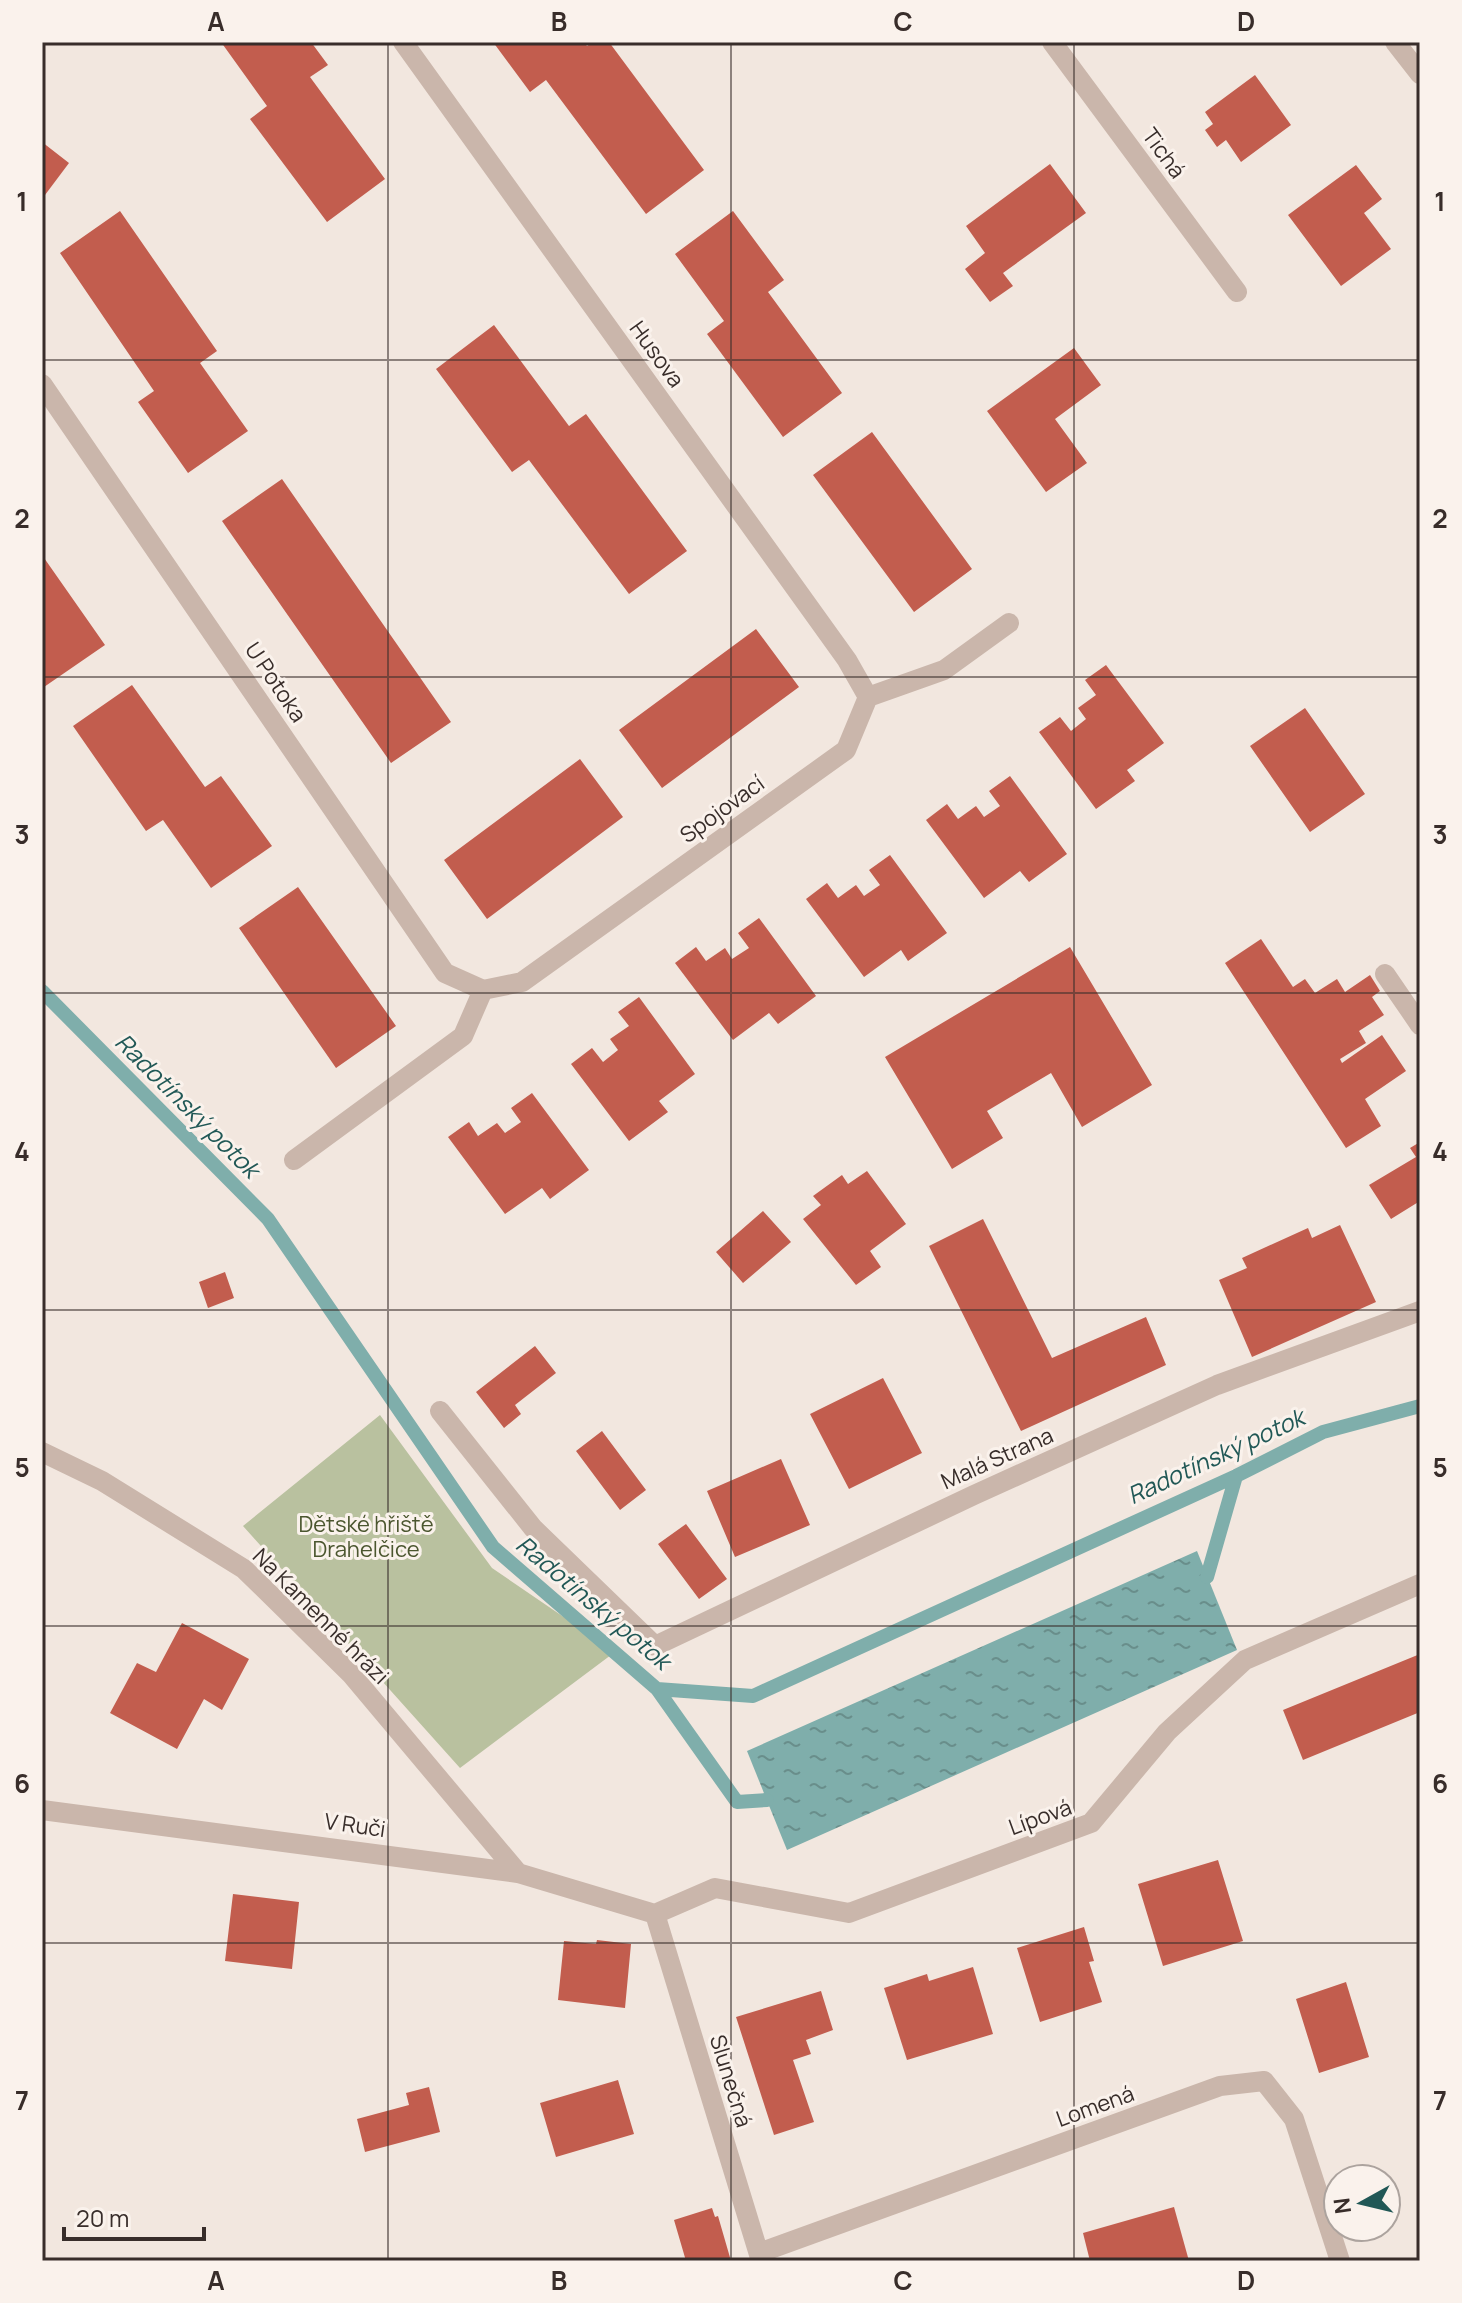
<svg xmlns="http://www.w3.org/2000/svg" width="1462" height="2303" font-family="Manrope,sans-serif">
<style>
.green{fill:#b9c19f}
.water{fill:url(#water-ripples)}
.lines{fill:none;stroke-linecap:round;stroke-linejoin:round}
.stream{stroke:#7faeab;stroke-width:14}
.building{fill:#c25d4e}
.minor{stroke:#cab6ab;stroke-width:20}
.grid{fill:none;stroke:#382d2a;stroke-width:2;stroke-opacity:0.55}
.labels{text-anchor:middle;stroke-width:6;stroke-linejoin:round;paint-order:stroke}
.street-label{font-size:22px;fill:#382d2a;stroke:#faf2ec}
.park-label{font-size:22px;fill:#4b562f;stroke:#faf2ec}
.water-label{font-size:24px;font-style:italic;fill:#215856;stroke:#faf2ec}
.neatline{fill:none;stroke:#382d2a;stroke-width:3}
.grid-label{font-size:26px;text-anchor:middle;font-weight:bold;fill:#382d2a}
</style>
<defs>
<pattern id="water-ripples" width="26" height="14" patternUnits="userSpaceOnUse" patternTransform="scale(2)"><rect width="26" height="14" fill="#7faeab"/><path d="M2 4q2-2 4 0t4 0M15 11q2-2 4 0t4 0" fill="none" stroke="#698e8b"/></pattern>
</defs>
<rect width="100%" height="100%" fill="#f2e7df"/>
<path class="green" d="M380,1415L492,1568L615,1652L460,1768L243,1526Z"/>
<path class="water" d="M1197,1551L1237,1650L787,1850L747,1751Z"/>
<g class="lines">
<path class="stream" d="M42,991L268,1219L493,1547L657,1689L753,1696L1236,1476L1323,1432L1420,1406
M1207,1577L1236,1476
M657,1689L737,1802L767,1800"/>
</g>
<path class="building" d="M221,42H311L328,65L310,77L385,179L327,222L250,119L267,106Z
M493,42H584L587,46L593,42H609L704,170L646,214L546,80L530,92Z
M1255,75L1291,125L1241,162L1226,140L1217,147L1205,130L1213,124L1205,112Z
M42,142L69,163L42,199Z
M1050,164L1086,213L1003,273L1013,286L990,302L965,269L985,253L966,226Z
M1356,165L1382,199L1364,213L1391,249L1341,286L1288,215Z
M120,211L217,351L200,363L248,431L188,473L138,402L154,391L60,253Z
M733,211L784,280L768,292L842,393L783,437L707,334L724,321L675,254Z
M494,325L569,426L586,414L687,551L629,594L529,460L512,472L436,369Z
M1074,348L1101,385L1055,419L1087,463L1046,492L987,411Z
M872,432L972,569L914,612L813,475Z
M282,479L451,722L391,763L222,521Z
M42,555L105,645L44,687L42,683Z
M756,629L799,687L662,788L619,730Z
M1106,665L1164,743L1127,770L1135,781L1096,809L1039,732L1060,717L1071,731L1086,719L1078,708L1096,695L1085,680Z
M132,685L205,787L221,776L272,846L211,888L163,820L146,831L73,726Z
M1305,708L1365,794L1310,832L1250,746Z
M580,759L623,817L487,919L444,860Z
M1010,776L1067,854L1029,882L1020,871L984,898L926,820L947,804L958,819L976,806L984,817L1000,806L989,791Z
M890,855L947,933L908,961L901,950L864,977L806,899L827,883L838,898L856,885L864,896L880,885L869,870Z
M298,887L396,1026L336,1068L239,928Z
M759,918L816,996L778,1024L769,1013L733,1040L675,963L696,947L706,961L725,948L732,959L749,948L738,933Z
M1261,939L1293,987L1305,979L1315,993L1337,979L1345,992L1370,975L1380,991L1372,997L1384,1015L1359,1031L1366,1043L1340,1059L1342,1063L1382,1035L1406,1071L1365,1099L1381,1126L1346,1148L1225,963Z
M1070,947L1152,1085L1082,1127L1051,1073L987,1111L1003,1138L952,1169L885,1057Z
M639,997L695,1074L659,1101L668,1112L629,1141L571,1064L592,1048L603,1062L618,1050L610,1039L629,1026L618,1012Z
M532,1093L589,1170L550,1199L542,1188L505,1214L448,1137L469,1122L478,1136L497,1123L505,1133L521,1122L511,1108Z
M1420,1142V1201L1391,1219L1369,1185L1416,1157L1410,1148Z
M867,1171L906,1224L870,1251L881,1267L856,1285L803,1219L821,1205L813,1196L842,1175L848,1184Z
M763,1211L791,1242L743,1283L716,1252Z
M983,1219L1052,1358L1146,1317L1166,1365L1021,1431L929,1246Z
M1340,1225L1376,1302L1252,1357L1219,1280L1247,1268L1242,1258L1308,1228L1312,1238Z
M225,1272L234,1298L208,1308L199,1282Z
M535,1346L556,1373L515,1405L521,1414L504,1428L476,1392Z
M883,1378L922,1453L849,1489L810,1414Z
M602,1431L646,1490L620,1510L576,1451Z
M781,1459L810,1525L735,1557L707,1491Z
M686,1524L727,1579L699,1599L658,1544Z
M182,1623L249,1659L222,1710L204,1699L177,1749L110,1713L137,1663L156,1672Z
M1420,1654V1712L1303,1760L1283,1710Z
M1218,1860L1243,1941L1163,1966L1138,1884Z
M233,1894L299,1902L292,1969L225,1961Z
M1084,1927L1094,1961L1089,1962L1102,2002L1040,2022L1017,1948Z
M597,1940L631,1944L625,2008L558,2000L564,1941L596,1944Z
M973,1967L993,2034L907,2060L884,1988L927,1974L929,1981Z
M1346,1982L1369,2057L1319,2073L1296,1999Z
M821,1991L833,2030L806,2040L811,2054L793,2060L814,2122L774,2135L736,2017Z
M618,2080L634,2134L556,2157L540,2103Z
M429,2087L440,2132L365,2152L357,2119L409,2105L406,2093Z
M1174,2207L1189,2261H1090L1083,2233Z
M712,2208L715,2217L718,2216L731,2261H686L674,2220Z"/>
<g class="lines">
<path class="minor" d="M403,42L847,660L868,697
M1052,42L1237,292
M1395,42L1420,74
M42,384L445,973L483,990
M1385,974L1420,1025
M483,990L522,982L846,750L868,697L944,670L1009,623
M294,1160L463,1036L483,990
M440,1411L533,1528L655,1646L974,1495L1217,1385L1420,1311
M42,1452L102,1481L244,1569L351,1674L518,1873
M42,1810L518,1873L655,1914
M655,1914L715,1888L849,1913L1091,1823L1167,1732L1245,1660L1420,1584
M655,1914L761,2261
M759,2253L1220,2086L1264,2081L1294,2119L1340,2261"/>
</g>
<path class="grid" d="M388,42V2261M731,42V2261M1074,42V2261M42,360H1420M42,677H1420M42,993H1420M42,1310H1420M42,1626H1420M42,1943H1420"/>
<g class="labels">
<g class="street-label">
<text transform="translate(1164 153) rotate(54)" y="8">Tichá</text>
<text transform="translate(657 354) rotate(54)" y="8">Husova</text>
<text transform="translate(276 682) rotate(56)" y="8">U Potoka</text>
<text transform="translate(722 809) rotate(-36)" y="8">Spojovací</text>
<text transform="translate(997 1458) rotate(-24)" y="8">Malá Strana</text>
<text transform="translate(321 1616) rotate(45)" y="8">Na Kamenné hrázi</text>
<text transform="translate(1040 1817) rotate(-20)" y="8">Lípová</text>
<text transform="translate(355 1825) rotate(8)" y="8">V Ruči</text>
<text transform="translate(731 2081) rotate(73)" y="8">Slunečná</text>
<text transform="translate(1095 2106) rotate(-20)" y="8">Lomená</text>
</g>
<g class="park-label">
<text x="366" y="1532">Dětské hřiště<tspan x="366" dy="25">Drahelčice</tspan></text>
</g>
<g class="water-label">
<text transform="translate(187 1106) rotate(45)" y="8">Radotínský potok</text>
<text transform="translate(1216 1457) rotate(-25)" y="8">Radotínský potok</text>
<text transform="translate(593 1603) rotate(40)" y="8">Radotínský potok</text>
</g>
</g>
<rect width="1462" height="2303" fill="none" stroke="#faf2ec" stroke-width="88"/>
<g transform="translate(1362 2203) rotate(262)"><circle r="38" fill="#faf2ec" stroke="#aca39e" stroke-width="2"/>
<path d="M0-6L14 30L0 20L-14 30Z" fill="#215856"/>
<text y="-12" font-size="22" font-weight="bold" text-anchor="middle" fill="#382d2a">N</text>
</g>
<path d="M64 2227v12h140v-12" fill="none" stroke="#382d2a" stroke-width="4"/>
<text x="76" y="2227" font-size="24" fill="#382d2a" stroke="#faf2ec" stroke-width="6" paint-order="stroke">20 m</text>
<rect x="44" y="44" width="1374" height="2215" class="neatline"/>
<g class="grid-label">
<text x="216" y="31">A</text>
<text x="559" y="31">B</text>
<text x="903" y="31">C</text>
<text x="1246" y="31">D</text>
<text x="22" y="211">1</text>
<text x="1440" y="211">1</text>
<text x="22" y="528">2</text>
<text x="1440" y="528">2</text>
<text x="22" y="844">3</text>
<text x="1440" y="844">3</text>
<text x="22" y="1161">4</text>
<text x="1440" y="1161">4</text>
<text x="22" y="1477">5</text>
<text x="1440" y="1477">5</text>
<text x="22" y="1793">6</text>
<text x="1440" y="1793">6</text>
<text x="22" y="2110">7</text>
<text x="1440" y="2110">7</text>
<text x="216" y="2290">A</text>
<text x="559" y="2290">B</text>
<text x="903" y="2290">C</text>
<text x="1246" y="2290">D</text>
</g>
</svg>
